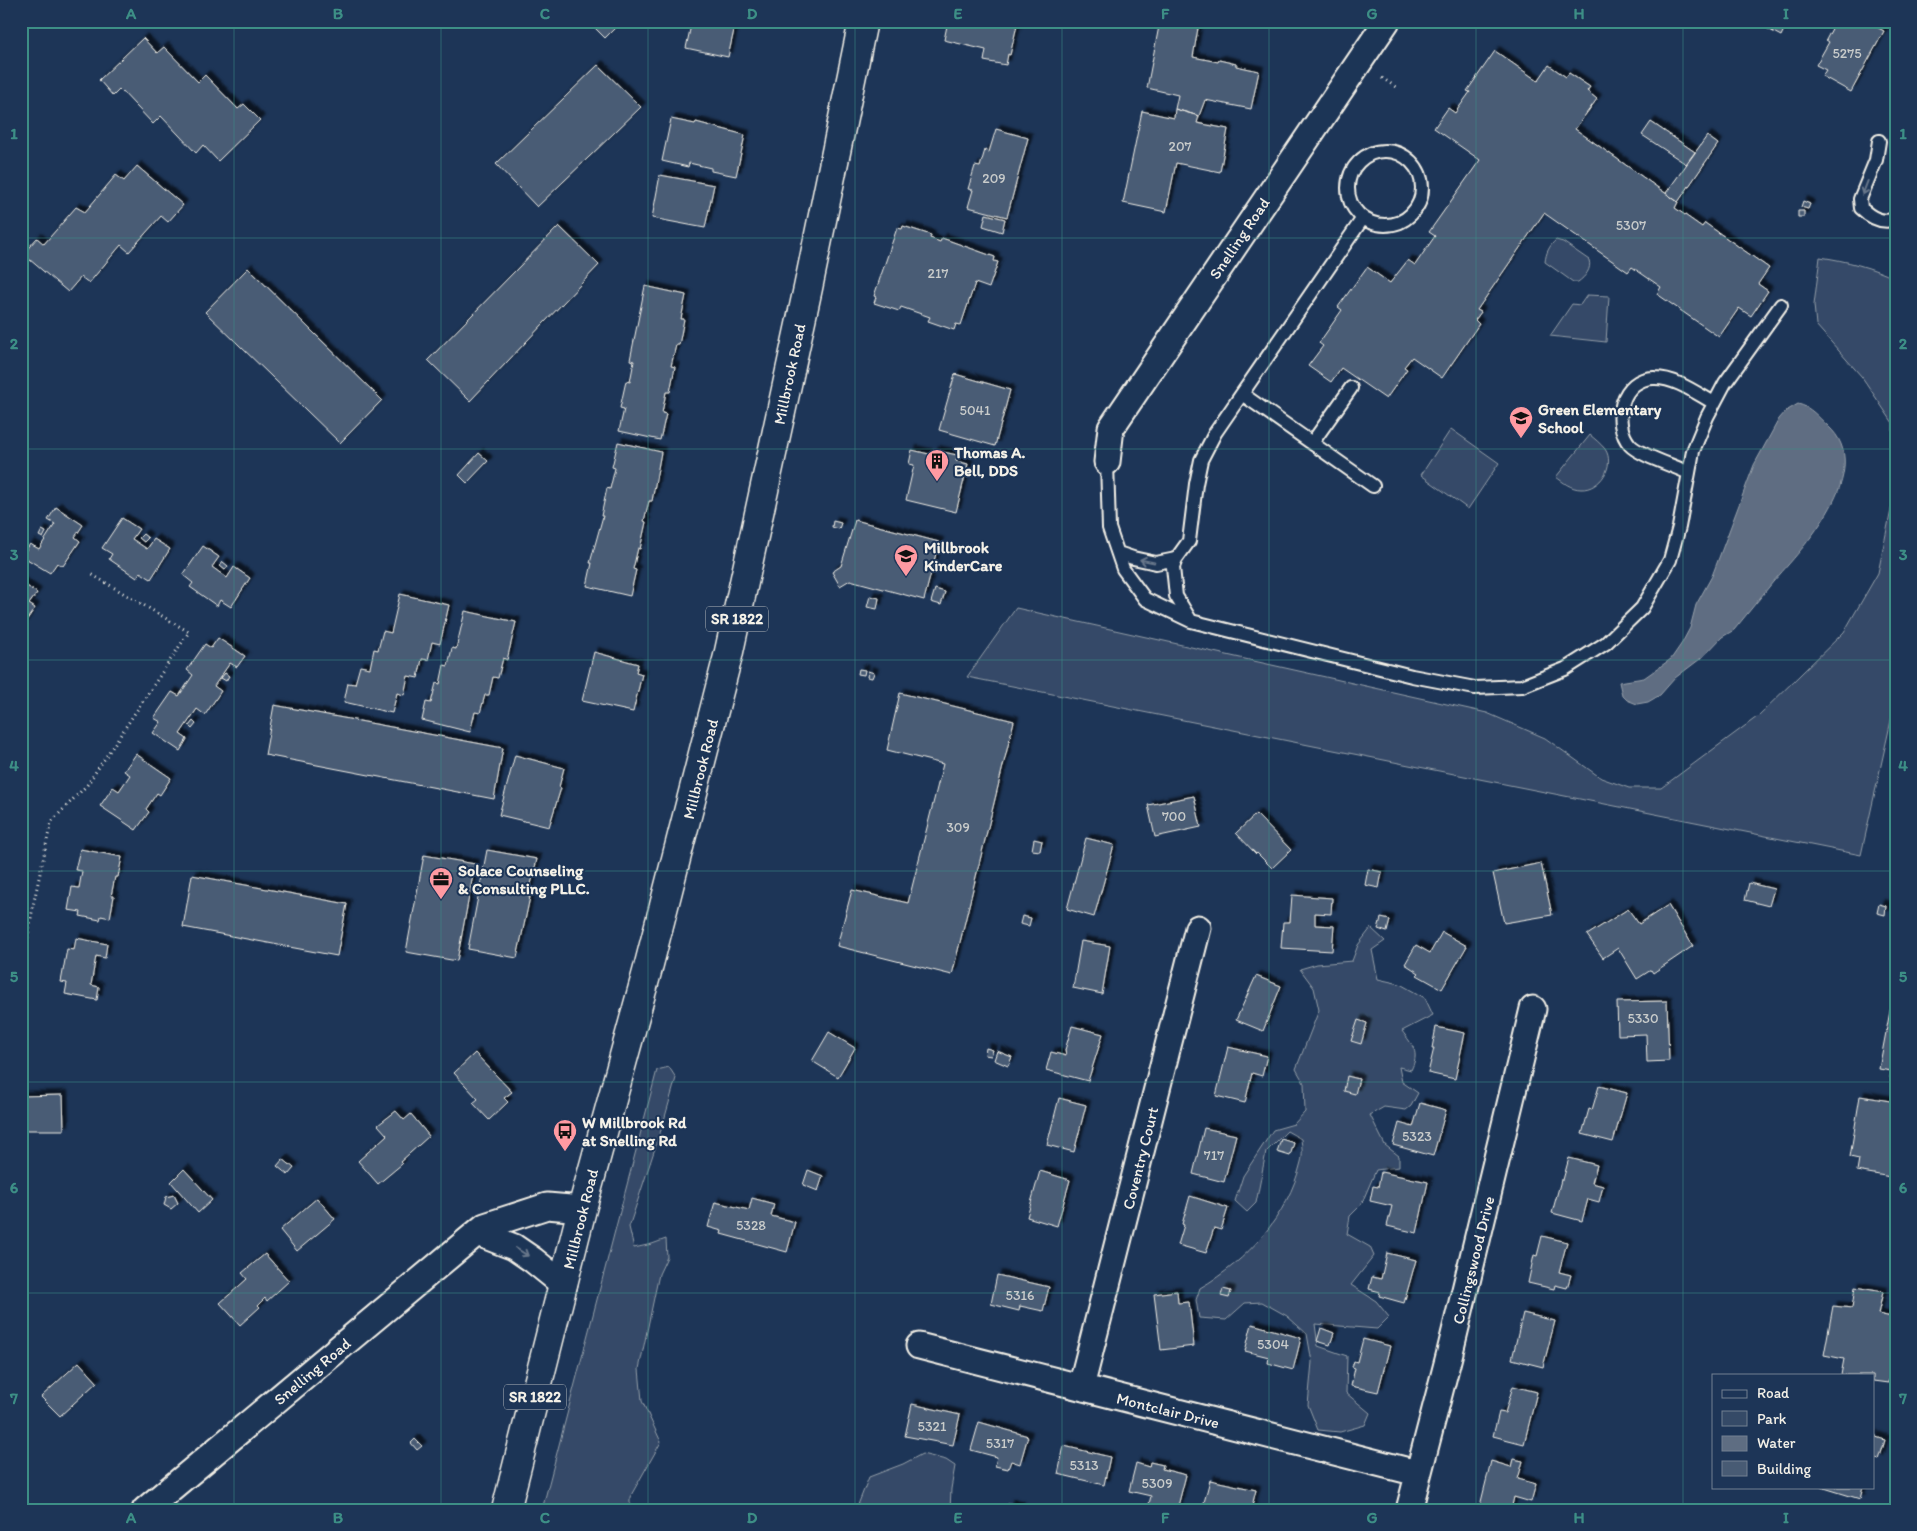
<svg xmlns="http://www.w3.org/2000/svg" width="1917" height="1531" font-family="Itim,sans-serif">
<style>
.green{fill:#354a67;stroke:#949ea8}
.water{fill:#5e6d82;stroke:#9aa2ab}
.building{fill:#485b74;stroke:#f4f1e8;filter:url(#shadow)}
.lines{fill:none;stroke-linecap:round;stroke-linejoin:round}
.lane-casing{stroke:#f4f1e8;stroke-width:16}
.street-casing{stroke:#f4f1e8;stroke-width:29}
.primary-casing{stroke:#f4f1e8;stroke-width:31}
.path{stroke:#f4f1e8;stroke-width:3;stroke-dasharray:1 4;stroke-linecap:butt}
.lane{stroke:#1d3557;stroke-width:12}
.street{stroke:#1d3557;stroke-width:25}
.primary{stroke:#1d3557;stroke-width:28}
.oneway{stroke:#68778a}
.grid{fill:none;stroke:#3d8f86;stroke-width:1;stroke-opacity:0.55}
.labels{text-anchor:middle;stroke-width:4;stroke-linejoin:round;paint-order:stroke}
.number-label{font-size:14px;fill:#c9cccb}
.shield{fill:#1d3557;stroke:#b4b9bc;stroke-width:1}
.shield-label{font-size:15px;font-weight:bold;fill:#f4f1e8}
.street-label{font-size:16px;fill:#f4f1e8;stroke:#1d3557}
.poi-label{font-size:16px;font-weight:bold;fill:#f4f1e8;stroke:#1d3557;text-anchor:start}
.neatline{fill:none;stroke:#3d8f86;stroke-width:2}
.grid-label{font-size:16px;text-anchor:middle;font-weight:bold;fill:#3d8f86}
</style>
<defs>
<filter id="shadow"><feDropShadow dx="4.5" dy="-4.5" stdDeviation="1" flood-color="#0009"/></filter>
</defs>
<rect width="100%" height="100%" fill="#1d3557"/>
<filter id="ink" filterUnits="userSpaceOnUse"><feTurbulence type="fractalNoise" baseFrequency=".02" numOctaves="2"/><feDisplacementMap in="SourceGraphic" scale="10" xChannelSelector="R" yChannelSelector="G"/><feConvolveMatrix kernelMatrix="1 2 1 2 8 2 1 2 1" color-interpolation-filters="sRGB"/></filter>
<g filter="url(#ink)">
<path class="green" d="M1556,240L1563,242L1589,260C1592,269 1585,277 1578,282H1573L1545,262C1546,253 1549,246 1556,240Z
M1820,257C1847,261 1871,267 1896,279V698L1861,855L967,677L1016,608L1487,713L1545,738L1601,778L1629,788H1661L1757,717L1844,632L1878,573L1892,505L1893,423L1862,377L1816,325L1814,305Z
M1587,295L1609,296L1606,342L1550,336L1572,304L1580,305Z
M1451,429L1499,463L1468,509L1421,475Z
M1590,435C1595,439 1601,444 1605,449C1616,465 1600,490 1581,489C1571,489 1563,482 1556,477Z
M1371,928L1385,941L1372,950L1378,979L1400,984L1425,998L1433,1015L1402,1031C1413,1046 1420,1052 1411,1070L1399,1067L1402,1082L1418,1093L1411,1106L1406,1110L1384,1107L1370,1115L1385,1145L1399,1156V1167L1376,1170L1361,1205L1350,1216L1347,1234L1370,1247L1374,1256L1351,1285L1376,1301L1389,1317L1377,1329L1315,1324L1318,1346L1347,1356L1346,1393L1370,1413L1365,1425L1340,1432L1318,1430L1308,1405L1312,1362L1307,1334L1287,1316L1262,1302L1245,1303L1226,1320L1199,1318L1196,1300L1200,1288C1247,1261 1288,1216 1301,1162C1303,1155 1302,1146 1301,1139L1287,1131L1266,1152L1256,1203L1247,1212L1235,1201L1243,1176L1273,1130L1294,1124L1305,1112L1304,1083L1296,1069L1319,1010L1314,988L1300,969L1317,964L1352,961L1358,945Z
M669,1067L676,1078L663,1124L629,1227L634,1248L652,1244L666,1239L667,1257L659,1274L639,1369L642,1401L661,1442L630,1497V1510H542L657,1070Z
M922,1454L946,1460L955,1466L951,1489L950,1510H856L869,1477L903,1464Z"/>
<path class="water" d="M1798,404C1811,407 1818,417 1828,426C1877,470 1803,548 1773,582C1760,598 1747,614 1734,630L1722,637L1704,656L1675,678L1660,695L1648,702L1637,704L1627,700L1622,695L1619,682L1644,678L1671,659L1682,643L1690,628L1696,605L1712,576L1720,555L1754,465L1779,419L1786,411Z"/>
<path class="building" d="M588,21H622L605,38Z
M689,21H732L731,29L734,30L728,57L686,48L691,25L688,24Z
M948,21H1018L1010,55L1008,54L1006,65L984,61L986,50L944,40Z
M1160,21L1198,28L1193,57L1218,62L1219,60L1236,64V66L1259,71L1251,109L1205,100L1199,116L1175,109L1178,95L1147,88Z
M1753,21H1788L1781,36Z
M1836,21H1865L1884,31L1851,92L1822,76L1826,70L1816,65L1829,42L1826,40Z
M143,38L157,53L164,47L198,82L205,75L238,109L244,104L260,120L218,161L203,145L196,153L161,116L153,124L120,89L113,96L99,80Z
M1495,51L1538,81L1549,65L1566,77L1569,73L1590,87L1587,91L1597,99L1575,129L1678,202L1675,208L1702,227L1705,223L1769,268L1758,284L1768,291L1751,316L1739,308L1719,337L1657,294L1661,287L1632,267L1628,272L1544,213L1477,310L1481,312L1475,320L1479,324L1442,378L1412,357L1404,367L1407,369L1386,399L1341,368L1331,382L1308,366L1323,346L1319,343L1342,310L1338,307L1367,267L1390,283L1408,260L1415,265L1435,236L1429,232L1480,160L1434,128L1448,108L1455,113L1470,92L1467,91Z
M598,65L641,107L537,207L496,164Z
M1175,109L1199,116L1197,123L1228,129L1220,172L1176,163L1166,212L1123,203L1142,111L1174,118Z
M671,119L695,124L696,122L745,135L736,176L711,171V168L689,163L688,167L662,161Z
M1651,122L1695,152L1686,164L1642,135Z
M996,129L1028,138L1007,217L968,207L973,190L968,189L975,166L980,167L985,150L989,152Z
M1707,136L1718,144L1678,202L1666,193Z
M137,166L183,205L168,222L161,216L129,252L121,245L89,283L81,277L68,292L23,254L37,238L44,244L76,207L85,212L116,175L124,181Z
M660,175L714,185L705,228L652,218Z
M1803,201L1810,204L1808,209L1801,207Z
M1798,211H1804V217H1798Z
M986,214L1005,219L1002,232L983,226Z
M559,226L599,265L470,401L428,360Z
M903,226L931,235L930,238L940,242L942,238L995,257L994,261L998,262L989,288L975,283L961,325L956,324L954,330L928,321L930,317L901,307L899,311L874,303L876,297L874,296L897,228L902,229Z
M248,268L382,400L340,443L205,312Z
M645,286L686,295L681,319H684L679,345H676L671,366L675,367L670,392H666L662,413L666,414L660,440L619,431L624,409L620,408L626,381L630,382L634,361L630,360Z
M955,374L1010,390L995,446L939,430Z
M618,442L661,452L652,501H649L644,521L646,522L640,549L638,548L633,569L636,570L630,596L587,586L592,563H590L603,516H601L607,488L610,489L615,468L612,467Z
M912,450L933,455L934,450L957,455L956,461L968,464L956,512L906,500L914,465L909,464Z
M479,453L488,461L467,483L459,475Z
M56,507L83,525L75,537L80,541L63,566L57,563L50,573L22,556L30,544L39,549L55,524L48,520Z
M122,518L139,529L132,539L147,549L154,539L170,549L151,579L140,572L137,578L109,559L112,554L102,548Z
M855,520L939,542L924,600L850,580L840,586L832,572L841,566Z
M833,521L841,523L839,529L832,527Z
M42,530L46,532L43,538L39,536Z
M143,534L148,538L144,542L139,538Z
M203,546L219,557L212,567L227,578L234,567L250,578L231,607L220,600L217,606L190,587L193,583L183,575Z
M223,562L228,566L225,570L220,566Z
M21,582L37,593L29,604L35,608L21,628Z
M935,589L945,592L941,605L931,602Z
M400,594L449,605L440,644L432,642L428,660L422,659L418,678L408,676L404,695L397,693L392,713L344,702L348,683L355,684L360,666L370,668L374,649L378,650L383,631L391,633Z
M870,596L879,598L877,609L867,607Z
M465,611L516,622L507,660L503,658L498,678L493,677L489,695H485L480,713L475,712L470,732L422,720L426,702L431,703L436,683L440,684L444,665L448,666L452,648L456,649Z
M218,638L245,656L237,667L230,663L214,686L221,691L205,715L197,709L180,734L187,739L180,751L153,733L161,722L154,718L172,692L179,696L193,675L187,670L205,644L211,648Z
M594,652L638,664L636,672L642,674L633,712L582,701Z
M859,669L865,670L864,675L858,674Z
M868,671L874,673L872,678L867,677Z
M225,673L229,676L226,681L221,678Z
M900,693L1014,721L952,975L837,946L852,890L908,903L943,764L887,750Z
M274,705L503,748L494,799L265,755Z
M193,721L196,724L192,729L189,726Z
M136,754L171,778L160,795L157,793L146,809L149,812L136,830L100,806L113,787L119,791L130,775L124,771Z
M515,755L564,768L559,787L561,788L549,827L499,815Z
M1194,796L1201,827L1155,837L1148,805Z
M1256,814L1291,850L1272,868L1257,853L1256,854L1236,833Z
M1086,838L1114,845L1094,917L1067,909Z
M1034,839L1042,841L1040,851L1032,850Z
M80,849L122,857L118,877H115L111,896H114L110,918L101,916L100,920L80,916L81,912L68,910L72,887L79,888L82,871L75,870Z
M487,850L537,859L528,897H530L517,958L468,949Z
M424,855L475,864L457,961L406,952Z
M1541,863L1552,915L1504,923L1493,873Z
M1368,869L1382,872L1379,888L1365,885Z
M192,875L347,904L337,956L183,927Z
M1749,883L1774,889L1769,906L1745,900Z
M1292,895L1332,898L1331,914L1315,913V925L1334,926L1332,951L1281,948L1283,922H1290Z
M1879,904L1886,906L1885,915L1877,913Z
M1668,905L1693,946L1653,973L1651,970L1637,979L1618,948L1603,958L1587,935L1628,909L1639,924Z
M1022,916L1031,918L1029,926L1020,924Z
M1381,918L1390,920L1387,932L1378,929Z
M1442,932L1467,946L1442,989L1417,975L1419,973L1405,964L1416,945L1430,953Z
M76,938L107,944L105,958L96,956L91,985L99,987L97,1000L65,994L67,983L61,982L67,949L74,950Z
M1081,941L1110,946L1102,994L1073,988Z
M1256,976L1281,986L1263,1031L1236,1020Z
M1667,1001L1669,1061L1647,1062L1646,1034L1618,1035L1617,1002Z
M1891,1006L1896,1007V1080L1890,1078L1891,1071L1879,1069Z
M1358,1020L1367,1023L1361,1044L1351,1041Z
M1072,1026L1103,1034L1088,1081L1046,1070L1051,1052L1066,1056L1065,1050Z
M1436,1027L1465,1033L1455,1079L1428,1073L1434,1048H1432Z
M829,1032L855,1048L838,1077L812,1061Z
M1228,1047L1267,1056L1262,1076L1252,1073L1245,1103L1216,1096Z
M986,1048L993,1050L991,1056L985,1055Z
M997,1051L1012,1057L1008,1066L994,1060Z
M475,1053L512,1092L504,1098L508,1102L489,1120L473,1103L478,1099L454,1073Z
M1347,1076L1359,1079L1355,1094L1344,1091Z
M1599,1086L1627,1093L1613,1142L1582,1134L1589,1109L1592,1110Z
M63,1095L64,1130H21V1096Z
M1860,1096L1896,1102V1178L1857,1171L1859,1159L1850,1157Z
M1059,1098L1086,1105L1074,1152L1047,1145Z
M1420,1103L1446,1110L1433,1156L1393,1145L1399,1123L1413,1127Z
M396,1111L404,1120L411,1114L429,1136L400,1162L402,1164L378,1184L358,1161L387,1135L378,1125Z
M1204,1128L1236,1135L1224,1182L1193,1174Z
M1281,1139L1294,1143L1290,1156L1277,1152Z
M1569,1158L1597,1165L1592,1183L1603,1186L1599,1202L1588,1199L1582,1221L1552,1213L1561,1180H1563Z
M283,1159L294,1168L288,1175L277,1166Z
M184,1169L212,1200L198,1213L171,1182Z
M808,1170L823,1176L818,1191L803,1185Z
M1040,1171L1070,1180L1057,1226L1027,1217Z
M1381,1172L1428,1182L1417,1233L1387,1226L1392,1206L1370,1201L1373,1186L1378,1187Z
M174,1195L178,1203L171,1209L164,1205L166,1197Z
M1190,1196L1228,1208L1221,1230L1214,1228L1206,1253L1178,1245L1184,1225L1182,1224Z
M317,1198L335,1219L297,1251L280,1230Z
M752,1198L774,1204L771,1216L795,1222L787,1252L721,1234L722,1231L708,1227L715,1202L749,1210Z
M1542,1236L1567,1242L1559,1272L1571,1275L1567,1288L1555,1285L1554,1289L1528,1283L1534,1255L1537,1256Z
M1387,1253L1416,1260L1404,1303L1379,1296L1380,1292L1369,1289L1372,1277L1381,1279Z
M265,1254L289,1281L267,1301L265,1298L258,1305L260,1307L240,1325L220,1303L247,1279L242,1273Z
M997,1275L1049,1287L1043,1311L1020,1306L1019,1311L991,1304Z
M1855,1287L1883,1292L1878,1314L1896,1318V1345L1888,1383L1873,1381V1375H1841L1844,1359L1824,1355L1833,1306L1852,1308Z
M1223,1289L1231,1291L1229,1298L1221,1296Z
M1177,1291L1178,1303L1189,1302L1194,1346L1161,1350L1154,1294Z
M1523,1313L1555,1321L1543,1367L1512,1359Z
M1252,1324L1301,1338L1293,1370L1268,1363L1269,1357L1245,1351Z
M1321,1328L1334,1333L1330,1345L1317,1341Z
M1363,1339L1390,1346L1378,1392L1351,1386L1355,1368L1352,1367L1354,1361L1357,1362Z
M79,1362L97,1382L60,1416L41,1397Z
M1513,1386L1537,1392L1524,1444L1493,1436L1499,1412L1505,1413Z
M912,1404L960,1415L953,1445L905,1436Z
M979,1422L1028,1436L1020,1464L1011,1461L1008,1469L995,1466L997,1457L971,1450Z
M1873,1436L1885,1440L1879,1460L1873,1458Z
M415,1439L422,1446L417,1450L411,1443Z
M1064,1446L1110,1457L1104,1485L1058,1474Z
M1513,1459L1523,1461L1518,1479L1536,1484L1531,1502L1514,1497L1511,1510H1479L1491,1461L1511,1467Z
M1150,1462L1163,1465L1162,1469L1186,1475L1177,1510L1148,1508L1151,1496L1129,1491L1136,1463L1149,1467Z
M1210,1480L1256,1490L1251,1510H1202Z
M1821,1487H1863L1860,1499Z
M1009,1503L1020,1506L1019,1510H1007Z"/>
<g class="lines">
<g class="lane-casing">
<path id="lane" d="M1879,141L1876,160L1860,199L1861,208C1871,218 1882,224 1896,219
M1348 188a37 37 0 1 1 74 0a37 37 0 1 1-74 0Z
M1242,394L1373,486
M1312,443L1351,388
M1107,462L1109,528L1123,569L1145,599L1191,621L1412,676L1475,688L1522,686L1565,669L1606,643L1642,608L1670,560L1679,527L1693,451L1707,417L1725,383L1781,305
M1689,473C1675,466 1639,455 1630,445C1611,423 1621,377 1655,378C1676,378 1696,393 1714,403
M1118,553L1133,558L1156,563L1176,559
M1191,621L1176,596L1173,567L1176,559L1189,541L1196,484L1201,460L1215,433L1363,218"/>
</g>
<g class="street-casing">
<path id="street" d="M1107,462L1111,428L1387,21
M478,1233L514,1247L533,1260L564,1285
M919,1346L1417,1473
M1081,1387L1198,928
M145,1510L485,1226L547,1206L582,1209
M1409,1510L1449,1356L1533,1009"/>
</g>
<g class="primary-casing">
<path id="primary" d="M506,1510L582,1209L647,972L728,656L808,288L863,21"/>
</g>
<path class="path" d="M1382,78L1397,88
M27,943L33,906L51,822L87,785L189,632L91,574"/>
<use href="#lane" class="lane"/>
<use href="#street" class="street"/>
<use href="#primary" class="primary"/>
</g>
<defs><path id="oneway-shaft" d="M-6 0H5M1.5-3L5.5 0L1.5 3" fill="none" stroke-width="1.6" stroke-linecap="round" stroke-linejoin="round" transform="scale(1.25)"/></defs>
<g class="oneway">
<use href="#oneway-shaft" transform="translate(1865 188) rotate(111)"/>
<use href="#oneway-shaft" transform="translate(1147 561) rotate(-169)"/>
<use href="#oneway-shaft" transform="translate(522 1252) rotate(32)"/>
</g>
</g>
<path class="grid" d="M234,21V1510M441,21V1510M648,21V1510M855,21V1510M1062,21V1510M1269,21V1510M1476,21V1510M1683,21V1510M21,238H1896M21,449H1896M21,660H1896M21,871H1896M21,1082H1896M21,1293H1896"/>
<defs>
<g id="school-pin" transform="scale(1.25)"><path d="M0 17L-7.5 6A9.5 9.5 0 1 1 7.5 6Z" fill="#ff9aa2" stroke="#1d3557"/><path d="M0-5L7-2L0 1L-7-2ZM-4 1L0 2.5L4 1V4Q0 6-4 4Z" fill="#111"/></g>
<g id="building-pin" transform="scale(1.25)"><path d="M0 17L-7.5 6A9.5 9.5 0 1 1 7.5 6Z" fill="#ff9aa2" stroke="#1d3557"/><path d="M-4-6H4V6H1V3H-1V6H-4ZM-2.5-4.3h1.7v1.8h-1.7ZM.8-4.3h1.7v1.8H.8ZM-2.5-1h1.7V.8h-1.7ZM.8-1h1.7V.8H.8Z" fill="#111"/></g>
<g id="office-pin" transform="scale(1.25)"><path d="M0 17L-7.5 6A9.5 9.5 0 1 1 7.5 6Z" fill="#ff9aa2" stroke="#1d3557"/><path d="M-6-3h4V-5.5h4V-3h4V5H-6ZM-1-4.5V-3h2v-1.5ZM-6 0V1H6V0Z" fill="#111"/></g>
<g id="bus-pin" transform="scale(1.25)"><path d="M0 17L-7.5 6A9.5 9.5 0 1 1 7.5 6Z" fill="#ff9aa2" stroke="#1d3557"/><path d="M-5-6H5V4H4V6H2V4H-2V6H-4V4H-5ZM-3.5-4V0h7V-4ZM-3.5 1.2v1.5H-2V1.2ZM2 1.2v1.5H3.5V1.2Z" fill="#111"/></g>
</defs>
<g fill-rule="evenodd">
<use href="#school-pin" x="1521" y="418"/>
<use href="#building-pin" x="937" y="461"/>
<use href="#school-pin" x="906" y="556"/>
<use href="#office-pin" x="441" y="879"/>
<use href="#bus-pin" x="565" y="1131"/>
</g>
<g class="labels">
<g class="number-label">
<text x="1847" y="58">5275</text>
<text x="1180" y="151">207</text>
<text x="994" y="183">209</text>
<text x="1631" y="230">5307</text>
<text x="938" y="278">217</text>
<text x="975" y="415">5041</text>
<text x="1174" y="821">700</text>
<text x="958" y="832">309</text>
<text x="1643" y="1023">5330</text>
<text x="1417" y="1141">5323</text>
<text x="1214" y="1160">717</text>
<text x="751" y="1230">5328</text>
<text x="1020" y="1300">5316</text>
<text x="1273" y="1349">5304</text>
<text x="932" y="1431">5321</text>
<text x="1000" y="1448">5317</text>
<text x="1084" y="1470">5313</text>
<text x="1157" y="1488">5309</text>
</g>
<g class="shield">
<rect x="706" y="606.5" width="62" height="25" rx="4"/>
<rect x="504" y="1384.5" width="62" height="25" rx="4"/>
</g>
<g class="shield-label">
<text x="737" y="624">SR 1822</text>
<text x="535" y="1402">SR 1822</text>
</g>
<g class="street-label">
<text transform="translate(1239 238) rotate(-56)" y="6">Snelling Road</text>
<text transform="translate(789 374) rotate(-78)" y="6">Millbrook Road</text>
<text transform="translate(700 769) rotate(-76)" y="6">Millbrook Road</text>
<text transform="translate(1140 1158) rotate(-76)" y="6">Coventry Court</text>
<text transform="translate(580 1219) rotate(-76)" y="6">Millbrook Road</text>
<text transform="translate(1473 1260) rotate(-76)" y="6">Collingswood Drive</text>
<text transform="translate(312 1371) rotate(-40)" y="6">Snelling Road</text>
<text transform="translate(1168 1410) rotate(14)" y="6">Montclair Drive</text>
</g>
<g class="poi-label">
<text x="1538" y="415">Green Elementary<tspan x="1538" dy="18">School</tspan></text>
<text x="954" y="458">Thomas A.<tspan x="954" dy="18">Bell, DDS</tspan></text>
<text x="924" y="553">Millbrook<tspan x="924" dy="18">KinderCare</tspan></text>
<text x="458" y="876">Solace Counseling<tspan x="458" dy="18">&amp; Consulting PLLC.</tspan></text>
<text x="582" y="1128">W Millbrook Rd<tspan x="582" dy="18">at Snelling Rd</tspan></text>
</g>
</g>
<rect width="1917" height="1531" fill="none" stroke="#1d3557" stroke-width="55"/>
<rect x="1712" y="1374" width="162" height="115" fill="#1d3557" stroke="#738091"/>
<rect x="1722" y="1390" width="25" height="8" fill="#1d3557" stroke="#738091"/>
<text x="1757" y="1398" font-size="15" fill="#f4f1e8">Road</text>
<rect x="1722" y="1411" width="25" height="15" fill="#354a67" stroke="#738091"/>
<text x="1757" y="1424" font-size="15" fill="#f4f1e8">Park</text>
<rect x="1722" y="1436" width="25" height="15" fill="#5e6d82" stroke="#738091"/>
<text x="1757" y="1448" font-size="15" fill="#f4f1e8">Water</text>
<rect x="1722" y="1461" width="25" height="15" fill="#485b74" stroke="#738091"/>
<text x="1757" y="1474" font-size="15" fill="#f4f1e8">Building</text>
<rect x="28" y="28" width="1862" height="1476" class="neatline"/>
<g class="grid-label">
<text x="131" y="19">A</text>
<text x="338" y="19">B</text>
<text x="545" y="19">C</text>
<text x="752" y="19">D</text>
<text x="958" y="19">E</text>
<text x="1165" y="19">F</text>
<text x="1372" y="19">G</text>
<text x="1579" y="19">H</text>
<text x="1786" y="19">I</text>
<text x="14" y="139">1</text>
<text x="1903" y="139">1</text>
<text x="14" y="349">2</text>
<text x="1903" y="349">2</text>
<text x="14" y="560">3</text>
<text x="1903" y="560">3</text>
<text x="14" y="771">4</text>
<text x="1903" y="771">4</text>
<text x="14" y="982">5</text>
<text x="1903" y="982">5</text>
<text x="14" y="1193">6</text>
<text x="1903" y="1193">6</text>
<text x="14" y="1404">7</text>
<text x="1903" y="1404">7</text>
<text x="131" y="1523">A</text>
<text x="338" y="1523">B</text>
<text x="545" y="1523">C</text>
<text x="752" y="1523">D</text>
<text x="958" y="1523">E</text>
<text x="1165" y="1523">F</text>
<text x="1372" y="1523">G</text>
<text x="1579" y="1523">H</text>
<text x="1786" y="1523">I</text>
</g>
</svg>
